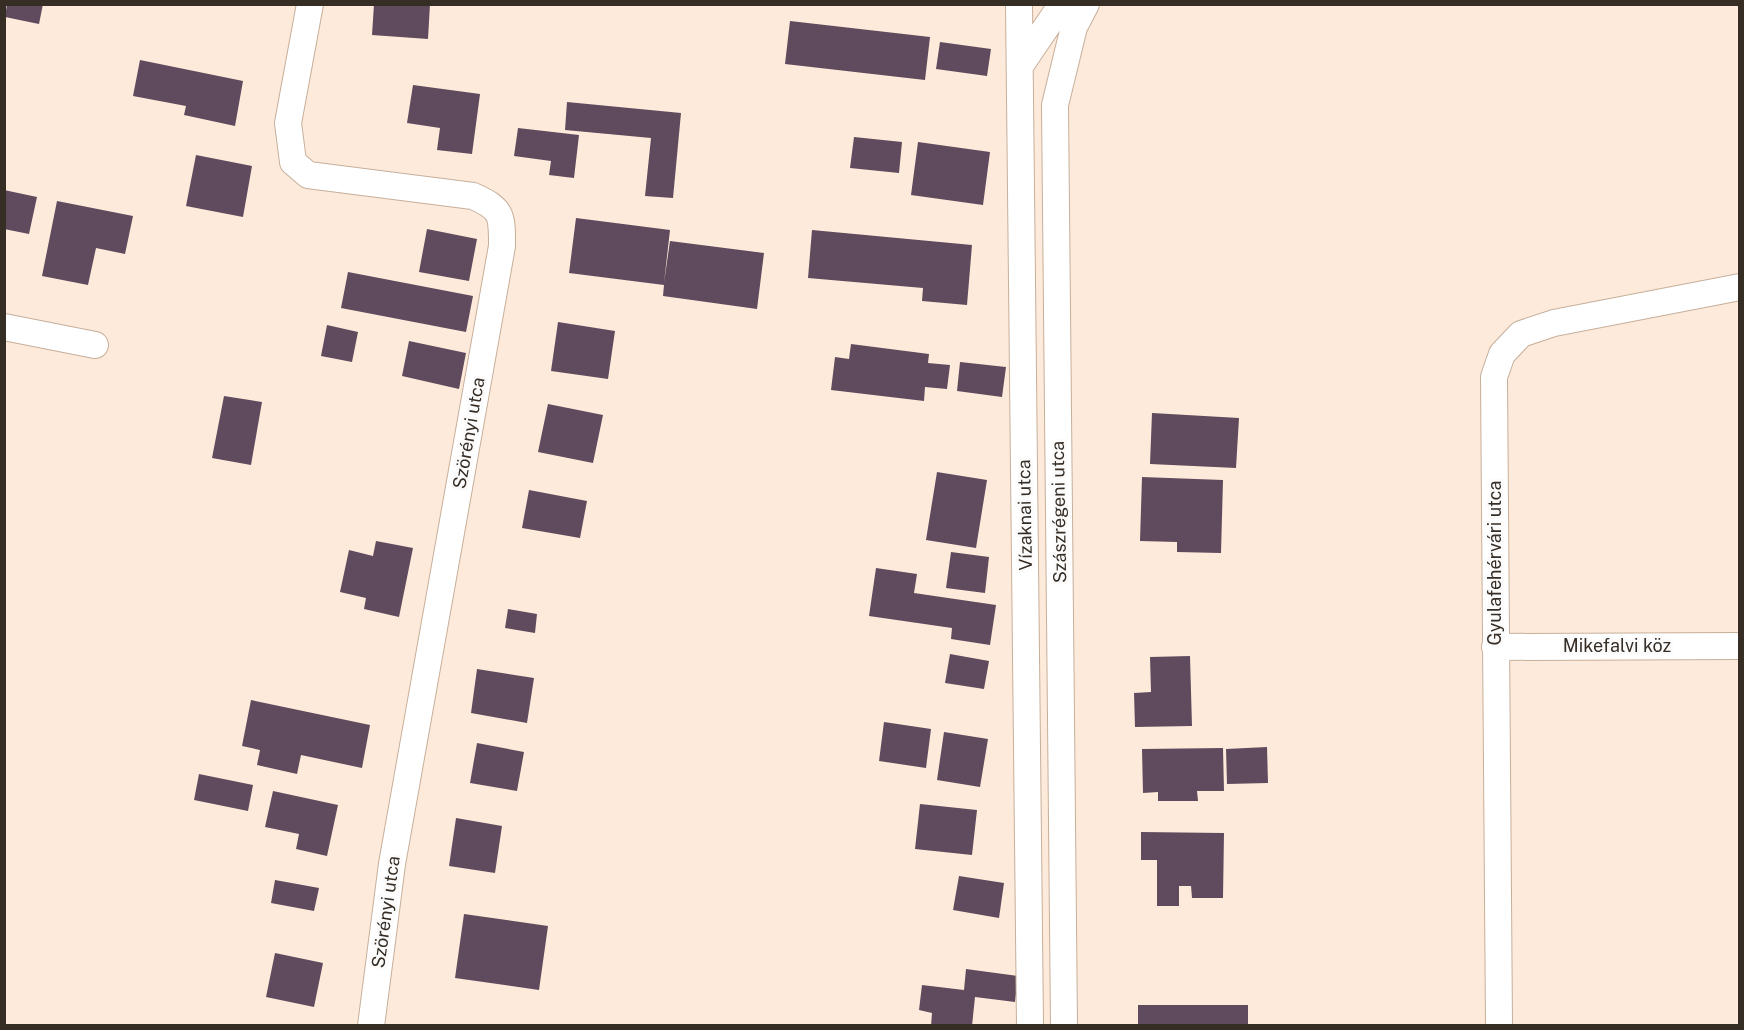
<svg xmlns="http://www.w3.org/2000/svg" width="1744" height="1030" font-family="'Public Sans',sans-serif">
<style>
.building{fill:#5f4b5d}
.lines{fill:none;stroke-linecap:round;stroke-linejoin:round}
.minor-casing{stroke:#c6af9b;stroke-width:28}
.minor{stroke:#fff;stroke-width:26}
.labels{text-anchor:middle;stroke-width:6;stroke-linejoin:round;paint-order:stroke}
.street-label{font-size:18px;fill:#362d25;stroke:#fbfbfb}
</style>
<rect width="100%" height="100%" fill="#feeada"/>
<path class="building" d="M7,4H43L39,24L5,17Z
M374,4H430L428,39L372,35Z
M790,21L930,37L925,80L785,64Z
M940,42L991,49L987,76L936,69Z
M140,60L243,81L235,126L184,115L186,106L133,96Z
M413,85L480,94L472,154L437,150L440,128L407,123Z
M567,102L681,113L673,198L645,196L651,138L565,130Z
M518,128L579,135L574,178L549,175L551,161L514,156Z
M854,137L902,142L899,173L850,168Z
M918,142L990,152L983,205L911,195Z
M196,155L252,166L243,217L186,206Z
M4,190L37,197L29,234L4,229Z
M57,201L133,216L125,254L96,248L88,285L42,276Z
M576,218L670,230L664,283L670,241L764,253L757,309L663,296L664,285L569,273Z
M427,229L477,239L469,281L419,272Z
M812,230L972,245L967,305L922,301L923,288L808,278Z
M348,272L473,296L466,332L341,308Z
M558,322L615,331L608,379L551,371Z
M327,325L358,332L352,362L321,356Z
M409,341L466,353L459,389L402,376Z
M851,344L929,354L928,363L950,365L947,389L925,387L924,401L831,390L835,357L849,359Z
M960,362L1006,367L1002,397L957,391Z
M224,396L262,402L251,465L212,458Z
M548,404L603,415L593,463L538,452Z
M1152,413L1239,418L1236,468L1150,464Z
M937,472L987,480L976,548L926,540Z
M1142,477L1223,480L1221,553L1177,552V542L1140,541Z
M529,490L587,501L580,538L522,528Z
M376,541L413,548L399,617L364,609L366,598L340,592L349,550L373,556Z
M951,552L989,557L985,593L946,588Z
M876,568L917,574L914,593L996,605L990,645L951,639L952,628L869,616Z
M508,609L537,614L535,633L505,628Z
M950,654L989,661L984,689L945,683Z
M1190,656L1192,726L1135,727L1134,693L1151,692L1150,657Z
M477,669L534,678L527,723L471,713Z
M251,700L370,725L362,768L301,755L297,774L257,765L260,750L242,746Z
M884,722L931,729L926,768L879,761Z
M944,732L988,739L980,787L937,780Z
M477,743L524,752L517,791L470,783Z
M1267,747L1268,783L1227,784L1226,749Z
M1223,748L1224,791H1197L1198,801H1158V792L1143,793L1142,749Z
M199,774L253,785L248,811L194,800Z
M273,791L338,805L327,856L296,849L299,834L265,827Z
M920,804L977,810L972,855L915,849Z
M456,818L502,826L495,873L449,866Z
M1141,832L1224,833L1223,898H1192L1191,886H1179V906H1157V860H1141Z
M959,876L1004,883L999,918L953,910Z
M275,880L319,888L314,911L271,903Z
M464,914L548,926L539,990L455,978Z
M275,953L323,963L314,1007L266,997Z
M966,969L1018,976L1015,1002L975,997L972,1026H931L932,1013L919,1010L922,985L964,990Z
M1138,1005H1248V1026H1138Z"/>
<g class="lines">
<g class="minor-casing">
<path id="minor" d="M310,4L288,123L293,162L308,175L473,196C503,209 502,216 502,246L392,864L371,1026
M1019,4L1030,1026
M1020,66L1062,4
M4,327L95,345
M1495,647L1740,646
M1064,1026L1055,105L1074,27L1086,4
M1499,1026L1494,377L1502,354L1521,334L1554,323L1740,287"/>
</g>
<use href="#minor" class="minor"/>
</g>
<g class="labels">
<g class="street-label">
<text transform="translate(469 433) rotate(-80)" y="6">Szörényi utca</text>
<text transform="translate(1059 512) rotate(-91)" y="6">Szászrégeni utca</text>
<text transform="translate(1025 515) rotate(-91)" y="6">Vízaknai utca</text>
<text transform="translate(1495 563) rotate(-90)" y="6">Gyulafehérvári utca</text>
<text x="1617" y="652">Mikefalvi köz</text>
<text transform="translate(386 912) rotate(-82)" y="6">Szörényi utca</text>
</g>
</g>
<rect width="1744" height="1030" fill="none" stroke="#362d25" stroke-width="12"/>
</svg>
